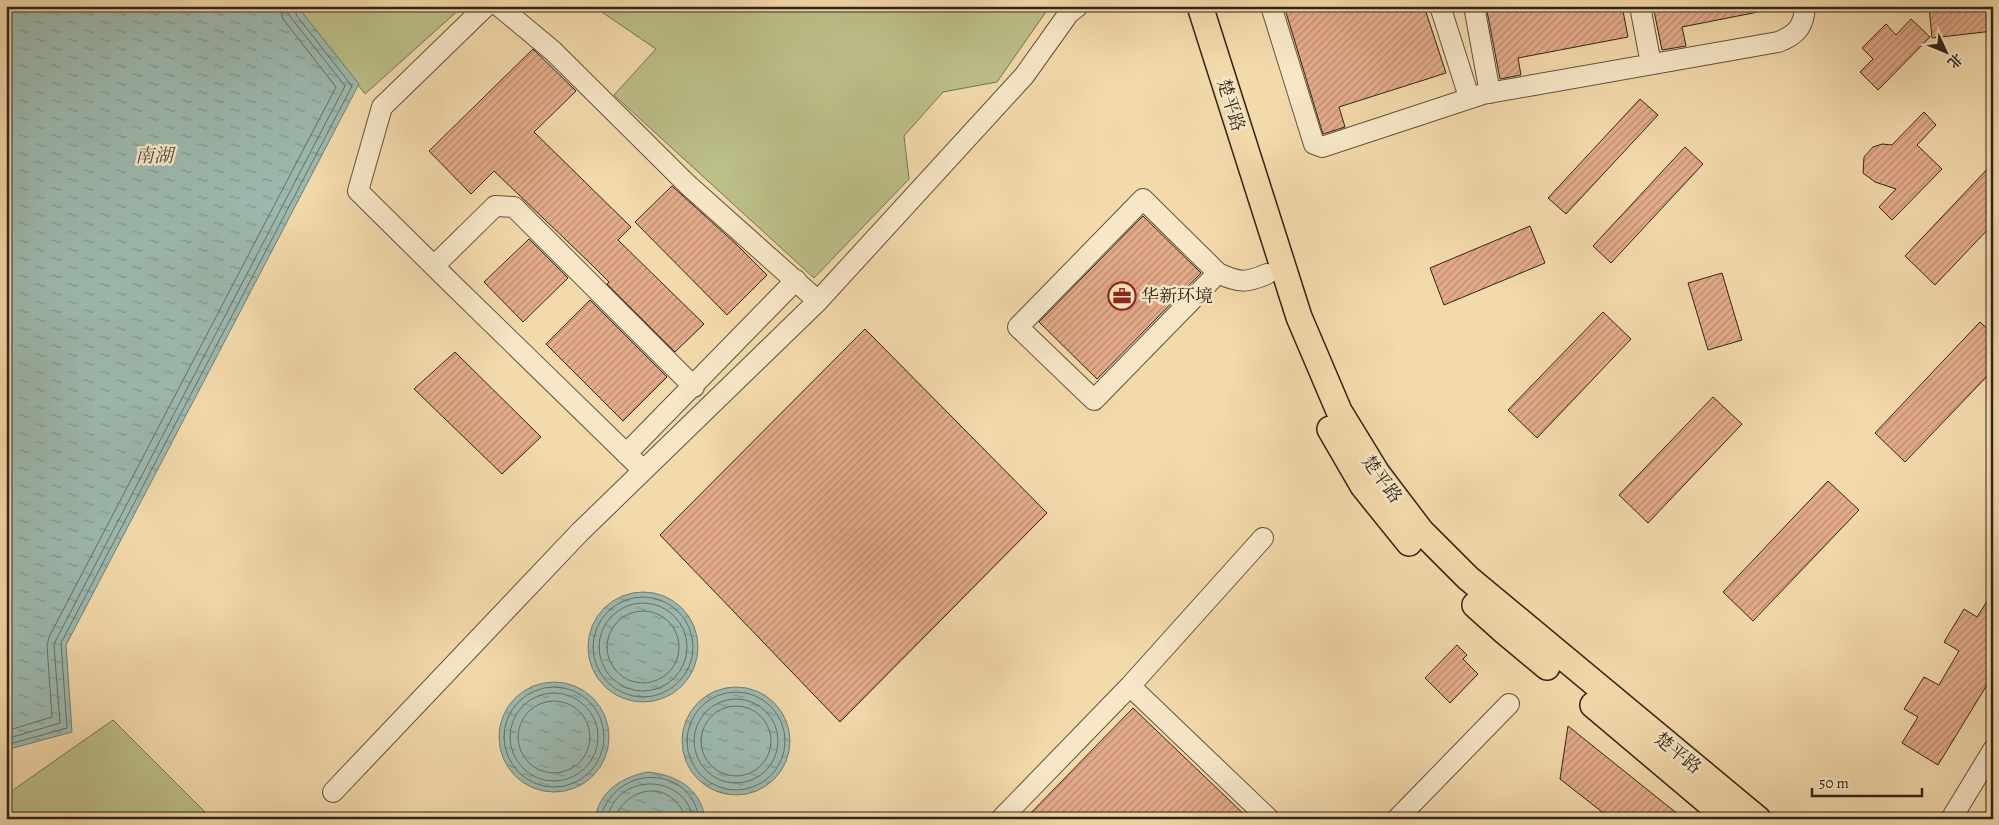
<svg xmlns="http://www.w3.org/2000/svg" width="1999" height="825" font-family="Alegreya,'Noto Serif SC',serif">
<style>
.grass{fill:#bcbf88;stroke:#767250}
.water{fill:url(#water-ripples);stroke:#717e74}
.lines{fill:none;stroke-linecap:round;stroke-linejoin:round}
.shore{stroke:#666f64;stroke-width:1}
.building{fill:url(#building-hatch);stroke:#302419}
.minor-casing{stroke:#61523e;stroke-width:22}
.major-casing{stroke:#302419;stroke-width:28}
.minor{stroke:#f7e7c8;stroke-width:20}
.major{stroke:#f3daab;stroke-width:25}
.labels{text-anchor:middle;stroke-width:5;stroke-linejoin:round;paint-order:stroke}
.street-label{font-size:18px;fill:#302419;stroke:#f7e7c8}
.poi-label{font-size:18px;fill:#302419;stroke:#f7e7c8;text-anchor:start}
.water-label{font-size:19px;font-style:italic;fill:#515146;stroke:#f7e7c8}
</style>
<defs>
<pattern id="water-ripples" width="26" height="14" patternUnits="userSpaceOnUse" patternTransform="scale(1.25)"><rect width="26" height="14" fill="#9dbab0"/><path d="M2 4q2-2 4 0t4 0M15 11q2-2 4 0t4 0" fill="none" stroke="#80978e"/></pattern>
<pattern id="building-hatch" width="6" height="6" patternUnits="userSpaceOnUse" patternTransform="scale(1.25)"><rect width="6" height="6" fill="#e4ab8b"/><path d="M-1 1l2-2M0 6l6-6M5 7l2-2" fill="none" stroke="#b98b71"/></pattern>
</defs>
<rect width="100%" height="100%" fill="#f3daab"/>
<filter id="stains"><feTurbulence type="fractalNoise" baseFrequency=".004" numOctaves="4"/><feColorMatrix values="0 0 0 0 .2 0 0 0 0 .09 0 0 0 0 .02 0 0 0 .5 -.17"/></filter>
<radialGradient id="worn" r=".72"><stop offset=".6" stop-color="#630" stop-opacity="0"/><stop offset="1" stop-color="#630" stop-opacity=".3"/></radialGradient>
<path class="grass" d="M297,6H463L365,94Z
M593,6H1050L997,82L943,92L904,136L909,179L814,278L614,95L656,49Z
M113,720L212,819H6V795Z"/>
<path class="water" d="M6,6H297L359,84L66,645L72,732L6,750Z
M588 647a55 55 0 1 1 110 0a55 55 0 1 1-110 0Z
M499 737a55 55 0 1 1 110 0a55 55 0 1 1-110 0Z
M682 741a54 54 0 1 1 108 0a54 54 0 1 1-108 0Z
M648,772C676,775 701,788 705,819H595C599,791 622,777 648,772Z"/>
<g class="lines">
<path class="shore" d="M593 647a50 50 0 1 1 100 0a50 50 0 1 1-100 0Z
M599 647a44 44 0 1 1 88 0a44 44 0 1 1-88 0Z
M607 647a36 36 0 1 1 72 0a36 36 0 1 1-72 0Z
M504 737a50 50 0 1 1 100 0a50 50 0 1 1-100 0Z
M687 741a49 49 0 1 1 98 0a49 49 0 1 1-98 0Z
M510 737a44 44 0 1 1 88 0a44 44 0 1 1-88 0Z
M694 741a42 42 0 1 1 84 0a42 42 0 1 1-84 0Z
M518 737a36 36 0 1 1 72 0a36 36 0 1 1-72 0Z
M701 741a35 35 0 1 1 70 0a35 35 0 1 1-70 0Z
M6,731L52,717L47,646L49,637L336,87L283,19L279,6
M6,739L60,723L54,646L56,640L345,86L292,19L287,12V6
M6,745L67,728L61,643L352,86L297,16L293,6
M600,819C615,762 692,765 699,819
M606,819C610,809 614,799 623,793C647,774 689,786 693,819
M614,819C629,783 673,780 686,819"/>
</g>
<path class="building" d="M1284,6H1424L1446,73L1339,107L1345,127L1323,134Z
M1486,6H1622L1628,37L1518,58L1521,75L1500,79Z
M1653,6H1757L1758,12L1682,27L1686,46L1662,50Z
M1929,6H1993V31L1932,38Z
M1911,19L1930,37L1878,90L1860,72L1873,59L1862,48L1886,24L1896,35Z
M533,49L576,91L534,132L631,227L618,240L704,324L675,352L607,284L609,282L593,266L494,171L471,194L429,151Z
M1640,99L1658,115L1566,214L1548,198Z
M1924,112L1936,125L1917,145L1942,169L1892,220L1879,207L1896,189L1875,182L1863,173L1864,157L1873,147L1882,144L1892,145Z
M1685,147L1703,164L1611,263L1593,246Z
M1993,163V224L1935,285L1905,256Z
M672,186L736,244L767,275L727,315L635,222Z
M1143,216L1201,273L1097,379L1039,322Z
M1530,226L1545,263L1444,305L1430,268Z
M529,239L568,278L523,322L484,282Z
M1722,273L1742,340L1708,350L1688,283Z
M590,300L667,377L623,421L546,344Z
M1603,312L1631,339L1537,438L1508,410Z
M1980,322L1993,334V370L1905,462L1875,433Z
M865,329L1047,513L840,722L660,535Z
M455,352L541,437L502,474L414,389Z
M1713,397L1742,424L1648,523L1619,495Z
M1828,481L1859,510L1753,621L1723,592Z
M1993,592V675L1938,765L1902,743L1918,717L1904,709L1924,677L1939,685L1959,651L1944,642L1964,609L1977,617Z
M1457,645L1467,655L1463,659L1478,674L1450,703L1425,678Z
M1133,708L1249,819H1025Z
M1568,726L1684,819H1611L1560,779Z"/>
<g class="lines">
<g class="minor-casing">
<path id="minor" d="M486,6L382,107L358,191L453,285L643,470
M499,6L553,51L688,185L818,301
M1271,6L1314,144L1322,147L1483,94L1778,42C1797,35 1804,26 1805,6
M1440,6L1469,97
M1474,6L1490,93
M1640,6L1651,64
M1143,199L1218,273L1094,400L1018,327Z
M434,266L495,206L514,207L694,387
M1218,273C1239,283 1246,283 1267,274
M626,454L796,280
M1130,686L1269,819
M333,792L580,532L818,301L1024,76L1069,13L1078,6
M1001,819L1130,686L1263,538
M1397,819L1509,704
M1951,819L1993,750"/>
</g>
<g class="major-casing">
<path id="major" d="M1200,6L1299,317L1339,411L1377,473L1421,531L1468,578L1758,819
M1330,429L1363,486L1409,543
M1475,605L1505,632L1547,667
M1593,705L1728,819"/>
</g>
<use href="#minor" class="minor"/>
<use href="#major" class="major"/>
</g>
<defs>
<g id="office-ring" transform="scale(1.4375)"><circle r="9.5" fill="#f7e7c8" stroke="#8f2418" stroke-width="1.5"/><path d="M-6-3h4V-5.5h4V-3h4V5H-6ZM-1-4.5V-3h2v-1.5ZM-6 0V1H6V0Z" fill="#8f2418"/></g>
</defs>
<g fill-rule="evenodd">
<use href="#office-ring" x="1122" y="296"/>
</g>
<g class="labels">
<g class="street-label">
<text transform="translate(1231 105) rotate(73)" y="6">楚平路</text>
<text transform="translate(1382 479) rotate(54)" y="6">楚平路</text>
<text transform="translate(1678 753) rotate(39)" y="6">楚平路</text>
</g>
<g class="poi-label">
<text x="1141" y="302">华新环境</text>
</g>
<g class="water-label">
<text x="154" y="162">南湖</text>
</g>
</g>
<rect width="1999" height="825" fill="none" stroke="#f3daab" stroke-width="25"/>
<rect x="8" y="8" width="1984" height="810" fill="none" stroke="#302419" stroke-width="2.5"/>
<rect x="12" y="12" width="1974" height="800" fill="none" stroke="#302419"/>
<g transform="translate(1946 52) rotate(134)" stroke="#f7e7c8" stroke-width="4" paint-order="stroke">
<path d="M0-4L9 19L0 12L-9 19Z" fill="#302419"/>
<text y="-8" font-size="14" font-weight="bold" text-anchor="middle" fill="#302419">北</text>
</g>
<path d="M1812 788v8h110v-8" fill="none" stroke="#302419" stroke-width="2.5"/>
<text x="1819" y="788" font-size="15" fill="#302419" stroke="#f7e7c8" stroke-width="4" paint-order="stroke">50 m</text>
<rect width="100%" height="100%" filter="url(#stains)"/>
<rect width="100%" height="100%" fill="url(#worn)"/>
</svg>
